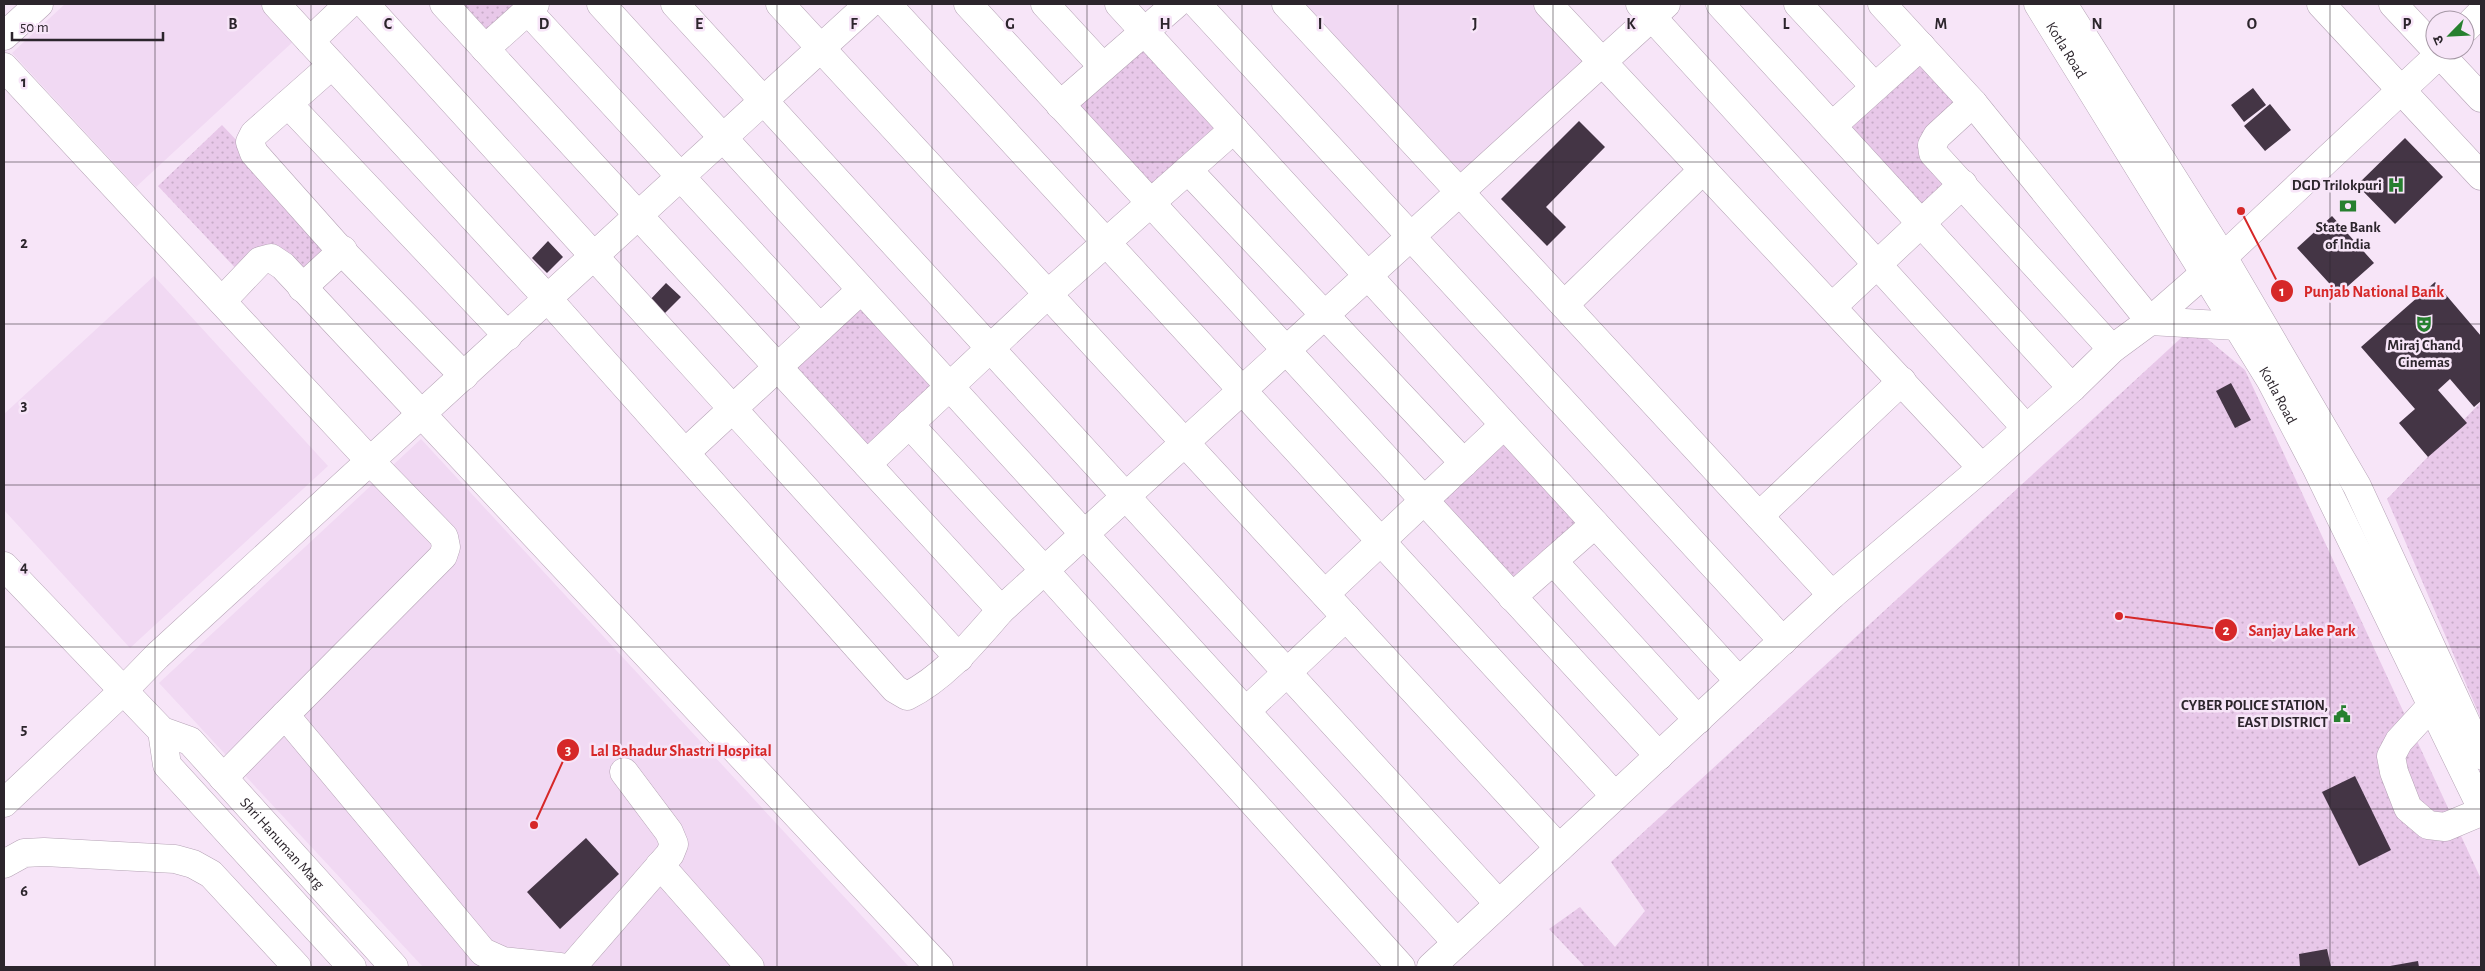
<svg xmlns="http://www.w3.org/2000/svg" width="2485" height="971" font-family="'Alegreya Sans','Noto Sans Devanagari',sans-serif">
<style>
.built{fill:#f1d9f3}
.green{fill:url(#green-dots)}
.building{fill:#443545}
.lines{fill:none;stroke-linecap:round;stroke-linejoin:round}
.minor-casing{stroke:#b5a3b5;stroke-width:29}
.major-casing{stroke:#b5a3b5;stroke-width:29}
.minor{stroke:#fff;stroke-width:28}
.major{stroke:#fff;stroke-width:28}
.grid{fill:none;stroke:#2c252c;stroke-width:1;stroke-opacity:0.55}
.labels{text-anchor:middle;stroke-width:5;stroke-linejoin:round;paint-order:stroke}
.street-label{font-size:15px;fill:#2c252c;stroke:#f7e5f8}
.poi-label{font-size:15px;font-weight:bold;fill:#2c252c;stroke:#f7e5f8;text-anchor:end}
.grid-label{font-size:16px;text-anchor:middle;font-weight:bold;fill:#2c252c;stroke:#f7e5f8;stroke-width:5;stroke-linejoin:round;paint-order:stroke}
.leader{fill:none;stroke:#d62828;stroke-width:2}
.callout-dot{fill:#d62828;stroke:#f7e5f8;stroke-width:2}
.mark-label{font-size:15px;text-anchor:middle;font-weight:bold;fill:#fff}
.callout-label{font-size:16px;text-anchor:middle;font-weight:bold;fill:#d62828;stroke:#f7e5f8;stroke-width:5;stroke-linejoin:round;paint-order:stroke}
</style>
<defs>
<pattern id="green-dots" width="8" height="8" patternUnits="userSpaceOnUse" patternTransform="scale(1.25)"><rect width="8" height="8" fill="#e8c8e9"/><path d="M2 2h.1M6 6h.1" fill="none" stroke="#c7acc8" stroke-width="1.8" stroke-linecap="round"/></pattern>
</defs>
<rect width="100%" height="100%" fill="#f7e5f8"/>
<path class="built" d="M65,4H264L296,39L136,187L12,53Z
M1304,4H1535L1586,58L1463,174Z
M154,276L328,466L130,648L4,510V414Z
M421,439L909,967H423L159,683Z"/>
<path class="green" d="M453,4H527L487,41Z
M1142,41L1222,128L1149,195L1068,107Z
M1914,59L1960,109L1921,145L1955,182L1921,214L1840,126Z
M222,125L335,244L300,278L270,246L241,274L158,186Z
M862,297L943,386L865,457L785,370Z
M2193,327L2245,370L2481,879V967H1585L1549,929L1580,907L1615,947L1645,911L1611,862Z
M2481,402V719L2387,499Z
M1507,432L1588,521L1511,592L1431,505Z"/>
<path class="building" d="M2253,88L2266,105L2244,122L2231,105Z
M2270,104L2291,130L2265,151L2244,126Z
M1579,121L1605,147L1546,207L1566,227L1547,246L1501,199Z
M2405,138L2443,177L2395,224L2357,185Z
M2332,216L2374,263L2339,294L2297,248Z
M548,241L563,257L547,273L532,258Z
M2435,282L2481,336V401L2474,407L2450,379L2438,390L2467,423L2428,457L2399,423L2415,409L2361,347Z
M666,283L681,297L662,316L648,302Z
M2231,383L2251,420L2235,428L2216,391Z
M2355,776L2391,850L2359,866L2322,792Z
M586,838L619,874L560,929L527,892Z
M2327,949L2331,967H2300L2299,954Z
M2418,961L2419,967H2390V966Z"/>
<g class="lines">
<g class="minor-casing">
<g id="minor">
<path d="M276,4L548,299L895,689L907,696C945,677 973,642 1001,610L1666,4"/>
<path d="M365,4L959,658"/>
<path d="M444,4L1001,610"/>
<path d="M601,4L1457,943"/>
<path d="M675,4L1499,904"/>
<path d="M780,4L1559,848"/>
<path d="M887,4L1615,796"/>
<path d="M968,4L1659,756"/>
<path d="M1045,4L1103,67"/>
<path d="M1119,4L1739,681"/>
<path d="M1197,4L1783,641"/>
<path d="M1286,4L1832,595"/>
<path d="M1548,4L1982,468"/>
<path d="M1640,4L2026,428"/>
<path d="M1720,4L2072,388"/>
<path d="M1798,4L1875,87"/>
<path d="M1882,4L1973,103L2150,321"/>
<path d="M2321,4L2481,176"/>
<path d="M2393,4L2481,98"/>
<path d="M527,10L820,328"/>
<path d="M2465,29L2481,13"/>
<path d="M4,36L39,4"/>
<path d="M310,41L349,4"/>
<path d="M485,49L535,4"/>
<path d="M332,65L254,134L250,142L254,153L335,244L464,376"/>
<path d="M4,67L371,462L444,537L446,547L443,556L285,715"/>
<path d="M1973,103L1937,136L1932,145L1933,153L2112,349"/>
<path d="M288,104L508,336"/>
<path d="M1060,105L1176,4"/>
<path d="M1832,126L1921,46"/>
<path d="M1188,170L1464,463"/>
<path d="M302,288L343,250"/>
<path d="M222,301L260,261L271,258L283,266L939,967"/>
<path d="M1564,305L1703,170"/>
<path d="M1832,307L1963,184"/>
<path d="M909,424L1045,571L1401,967"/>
<path d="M686,452L861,290"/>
<path d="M867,464L1048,294L1234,129"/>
<path d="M1759,516L1902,381"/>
<path d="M1553,561L1698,720"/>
<path id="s1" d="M4,566L162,731L190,741L394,967"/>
<path d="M1325,594L1504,425"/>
<path d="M1512,597L1595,524"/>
<path d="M2432,705L2399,741L2391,756L2394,772L2408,808L2428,825L2445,827L2481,812"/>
<path d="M1246,711L1346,617"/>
<path d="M162,731L167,765L352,967"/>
<path d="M223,778L285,715L483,952L503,961L560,967"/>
<path d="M4,803L124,690L157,656L869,4"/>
<path d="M4,864L24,853L44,852L175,859L193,864L211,874L297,967"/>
<path d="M660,865L750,967"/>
<path d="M572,967L670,854L674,844L669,832L624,772"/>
<path d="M1431,967L1832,595L1982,468L2072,388L2112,349L2150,321L2223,257L2444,50"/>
</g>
</g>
<g class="major-casing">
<g id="major">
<path id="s2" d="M2038,4L2271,381L2316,467L2481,807"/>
<path d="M2063,4L2223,257L2357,486L2481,755"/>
<path d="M2150,321L2237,326"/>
</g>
</g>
<use href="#minor" class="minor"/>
<use href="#major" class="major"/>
</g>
<path class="grid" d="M155,4V967M311,4V967M466,4V967M621,4V967M777,4V967M932,4V967M1087,4V967M1242,4V967M1398,4V967M1553,4V967M1708,4V967M1864,4V967M2019,4V967M2174,4V967M2330,4V967M4,162H2481M4,324H2481M4,485H2481M4,647H2481M4,809H2481"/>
<defs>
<g id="hospital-bare" transform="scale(1.35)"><path d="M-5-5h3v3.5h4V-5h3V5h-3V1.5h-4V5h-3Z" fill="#27802f" stroke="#f7e5f8" stroke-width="2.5" paint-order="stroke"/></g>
<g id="bank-bare" transform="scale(1.35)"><path d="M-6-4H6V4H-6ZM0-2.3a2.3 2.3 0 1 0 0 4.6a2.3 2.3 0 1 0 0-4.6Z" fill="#27802f" stroke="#f7e5f8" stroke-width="2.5" paint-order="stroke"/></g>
<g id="theatre-bare" transform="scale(1.35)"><path d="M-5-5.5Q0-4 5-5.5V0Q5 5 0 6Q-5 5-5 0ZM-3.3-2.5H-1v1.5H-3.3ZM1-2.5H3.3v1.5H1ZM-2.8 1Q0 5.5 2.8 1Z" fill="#27802f" stroke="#f7e5f8" stroke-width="2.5" paint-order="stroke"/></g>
<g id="civic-bare" transform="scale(1.35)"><path d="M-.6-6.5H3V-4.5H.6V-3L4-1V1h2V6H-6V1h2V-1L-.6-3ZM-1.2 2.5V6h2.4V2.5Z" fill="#27802f" stroke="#f7e5f8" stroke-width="2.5" paint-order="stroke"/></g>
</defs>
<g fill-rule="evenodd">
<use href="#hospital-bare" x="2396" y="185"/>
<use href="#bank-bare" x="2348" y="206"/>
<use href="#theatre-bare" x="2424" y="324"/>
<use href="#civic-bare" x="2342" y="714"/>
</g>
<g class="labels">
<g class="street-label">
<text dy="5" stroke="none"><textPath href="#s2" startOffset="54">Kotla Road</textPath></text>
<text dy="5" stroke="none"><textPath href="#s2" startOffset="459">Kotla Road</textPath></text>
<text dy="5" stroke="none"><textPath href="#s1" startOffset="396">Shri Hanuman Marg</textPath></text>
</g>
<g class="poi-label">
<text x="2382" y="190">DGD Trilokpuri</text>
<text x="2348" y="232" text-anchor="middle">State Bank<tspan x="2348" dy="17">of India</tspan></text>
<text x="2424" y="350" text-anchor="middle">Miraj Chand<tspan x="2424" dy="17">Cinemas</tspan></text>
<text x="2328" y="710">CYBER POLICE STATION,<tspan x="2328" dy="17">EAST DISTRICT</tspan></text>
</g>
</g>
<g class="grid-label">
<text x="233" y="29">B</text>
<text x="388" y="29">C</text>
<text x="544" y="29">D</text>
<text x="699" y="29">E</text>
<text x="854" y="29">F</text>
<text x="1010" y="29">G</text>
<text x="1165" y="29">H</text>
<text x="1320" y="29">I</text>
<text x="1475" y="29">J</text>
<text x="1631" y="29">K</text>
<text x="1786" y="29">L</text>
<text x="1941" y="29">M</text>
<text x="2097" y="29">N</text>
<text x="2252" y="29">O</text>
<text x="2407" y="29">P</text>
<text x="24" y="87">1</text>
<text x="24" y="248">2</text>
<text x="24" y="410">3</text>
<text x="24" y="572">4</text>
<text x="24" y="734">5</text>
<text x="24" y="896">6</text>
</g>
<path class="leader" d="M2241 211L2282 291M2119 616L2226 630M534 825L568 750"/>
<g class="callout-dot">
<circle cx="2241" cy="211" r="5"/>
<circle cx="2119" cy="616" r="5"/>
<circle cx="534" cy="825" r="5"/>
<circle cx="2282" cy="291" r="12"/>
<circle cx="2226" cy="630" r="12"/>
<circle cx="568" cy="750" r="12"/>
</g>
<g class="mark-label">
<text x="2282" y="296">1</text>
<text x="2226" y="635">2</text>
<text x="568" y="755">3</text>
</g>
<g class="callout-label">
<text x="2374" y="297">Punjab National Bank</text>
<text x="2302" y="636">Sanjay Lake Park</text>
<text x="681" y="756">Lal Bahadur Shastri Hospital</text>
</g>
<rect width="2485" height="971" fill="none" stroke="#2c252c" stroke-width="10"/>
<g transform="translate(2450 35) rotate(246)"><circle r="24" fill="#f7e5f8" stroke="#a698a6"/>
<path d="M0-4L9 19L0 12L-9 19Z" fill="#27802f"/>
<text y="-8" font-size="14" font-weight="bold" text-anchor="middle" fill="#2c252c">उ</text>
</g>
<path d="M12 32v8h151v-8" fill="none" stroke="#2c252c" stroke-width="2.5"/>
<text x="20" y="32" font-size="15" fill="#2c252c" stroke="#f7e5f8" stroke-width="4" paint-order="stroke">50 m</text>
</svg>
